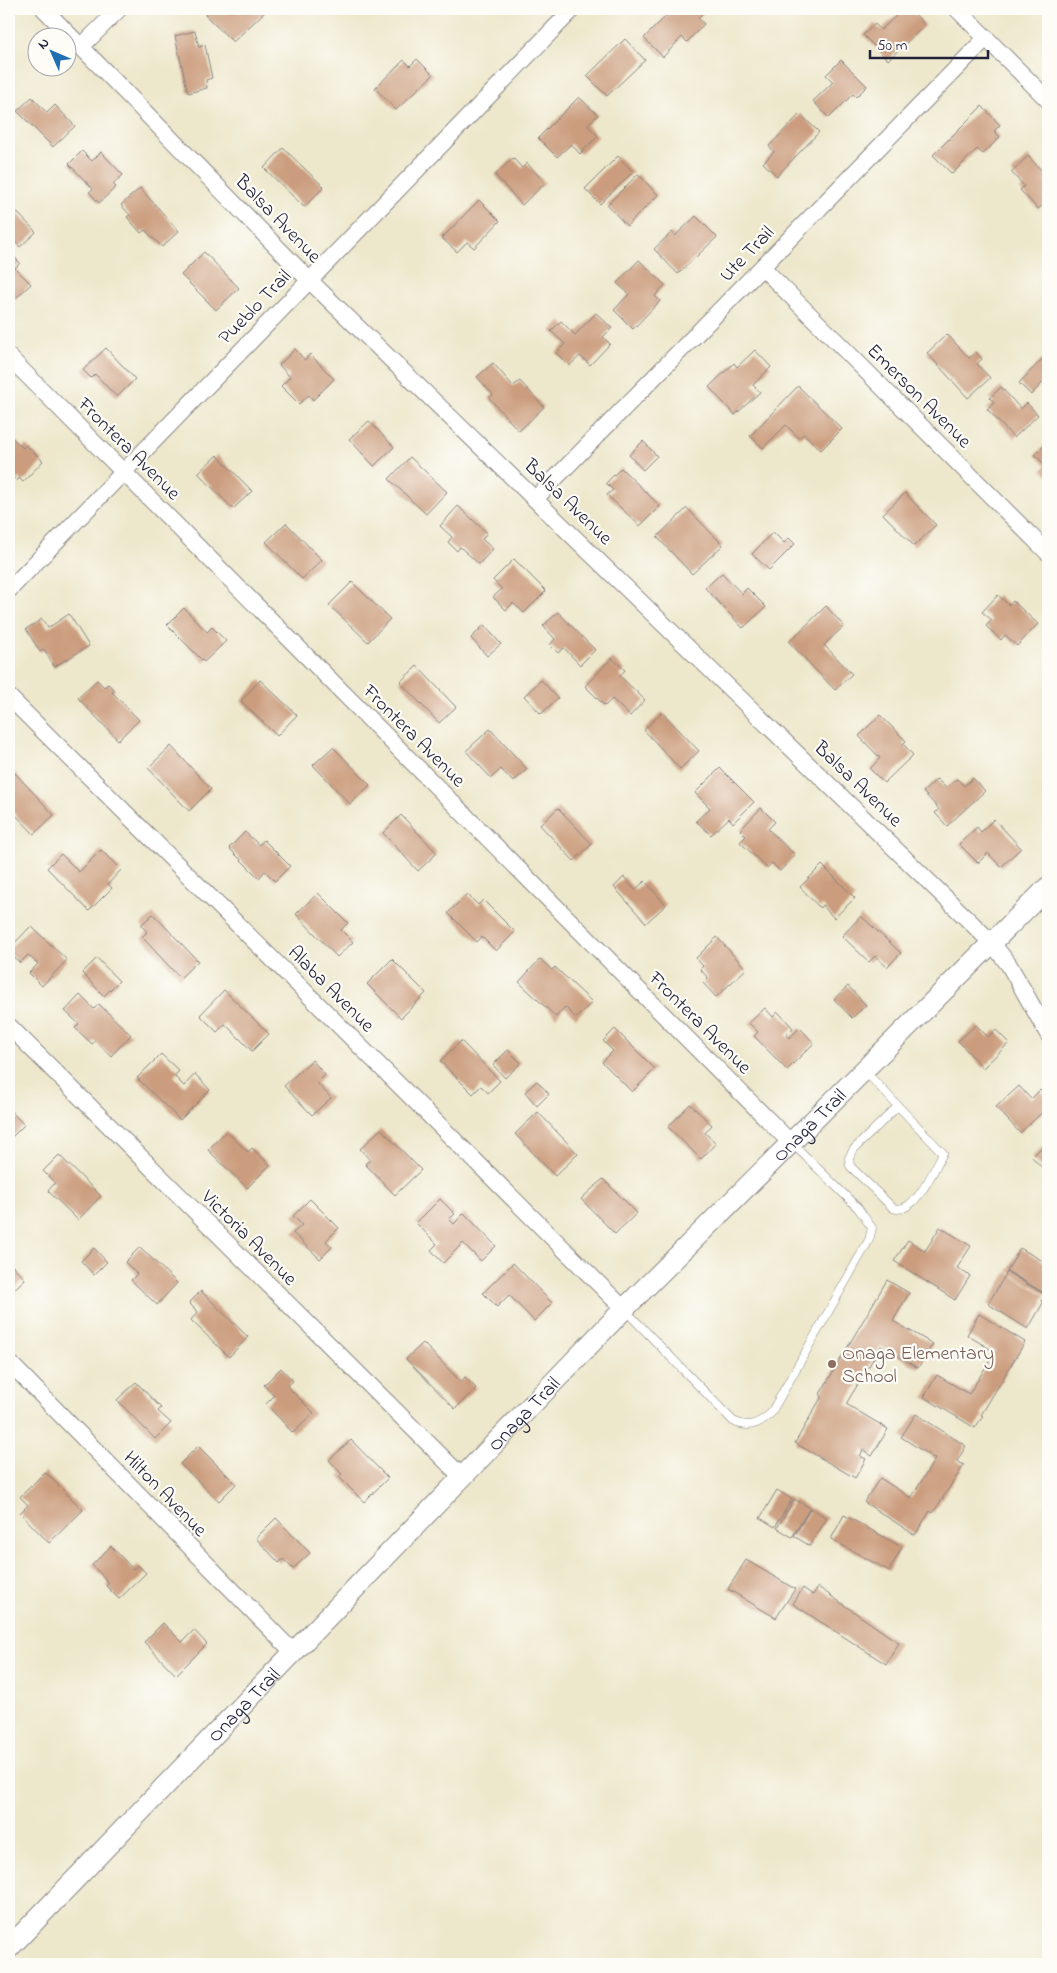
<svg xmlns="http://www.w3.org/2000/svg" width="1057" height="1973" font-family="'Indie Flower',sans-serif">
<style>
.building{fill:#cb9c7d}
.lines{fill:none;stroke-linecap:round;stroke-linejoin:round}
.service-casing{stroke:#888483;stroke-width:9}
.minor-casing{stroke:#888483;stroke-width:18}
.tertiary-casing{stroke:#888483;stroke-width:22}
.service{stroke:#fff;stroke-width:8}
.minor{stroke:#fff;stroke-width:16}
.tertiary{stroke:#fff;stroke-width:20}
.education-dot{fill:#8d6e63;stroke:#fdfcf7;stroke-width:2}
.labels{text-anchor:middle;stroke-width:4.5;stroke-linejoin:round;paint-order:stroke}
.street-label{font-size:20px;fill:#22223b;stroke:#fdfcf7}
.education-label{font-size:20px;fill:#785e54;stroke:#fdfcf7;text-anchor:start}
</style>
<rect width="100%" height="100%" fill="#fdfcf7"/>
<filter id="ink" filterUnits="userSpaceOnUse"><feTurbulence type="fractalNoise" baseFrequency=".02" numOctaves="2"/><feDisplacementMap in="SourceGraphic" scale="10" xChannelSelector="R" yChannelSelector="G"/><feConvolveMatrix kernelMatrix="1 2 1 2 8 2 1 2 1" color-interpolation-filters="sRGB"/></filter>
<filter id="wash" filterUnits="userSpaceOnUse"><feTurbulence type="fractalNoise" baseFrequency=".0096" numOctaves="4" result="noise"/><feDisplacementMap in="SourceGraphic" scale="20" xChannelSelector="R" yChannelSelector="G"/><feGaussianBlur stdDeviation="1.12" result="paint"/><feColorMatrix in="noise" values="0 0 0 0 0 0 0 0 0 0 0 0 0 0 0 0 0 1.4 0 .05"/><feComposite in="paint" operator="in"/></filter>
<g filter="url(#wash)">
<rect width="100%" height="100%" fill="#ede7cb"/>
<g id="blocks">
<path class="building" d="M211,9L230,11L268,9L233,42L205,15Z
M673,9H703L705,11L698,18L704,24L687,42L682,37L663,57L644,38Z
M903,9H910L925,25L888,60L863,35L875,24L881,30Z
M195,31L199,47L205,45L212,78L206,80L207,88L188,93L175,36Z
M625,39L645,60L607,96L587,76Z
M417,59L433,75L396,110L375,88L404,60L410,66Z
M841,60L867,86L856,97L853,94L829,118L813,101L833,82L826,75Z
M32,97L47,113L55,105L75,126L53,147L17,111Z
M579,97L598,115L587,125L598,136L580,154L571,144L557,157L538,138Z
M982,106L1000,125L994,131L1000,137L983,154L977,149L952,174L933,155Z
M800,114L819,132L777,176L763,163L774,152L769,146Z
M283,148L324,187L304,207L264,168Z
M82,151L92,161L101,152L123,175L113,184L116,187L99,203L89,192L93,189L69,164Z
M618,156L633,172L600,204L585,189Z
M1028,156L1048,177V210L1043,205L1038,209L1020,190L1024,186L1011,172Z
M513,158L522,168L527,163L545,183L522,205L495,175Z
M638,174L658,195L627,226L607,205Z
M140,188L179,231L162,247L145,230L141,233L127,217L130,215L121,205Z
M479,200L500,221L474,248L467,242L457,252L442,238Z
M10,205L36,232L20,247L9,236Z
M696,216L717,237L678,274L654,249L672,232L675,236Z
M9,252L20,263L15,268L31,284L14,300L9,294Z
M204,252L239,288L216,310L181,275Z
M639,260L665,285L655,296L660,301L633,329L614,310L629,294L617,283Z
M596,313L612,328L603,337L610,344L590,365L580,356L569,366L556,353L565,344L551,331L561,321L575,335Z
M947,334L969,358L976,352L982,359L977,364L990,378L968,398L927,353Z
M106,348L135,379L117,397L95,374L91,378L83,370Z
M295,349L305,360L310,354L334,379L313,400L309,395L299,404L281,386L290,377L279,365Z
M755,350L771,367L753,385L760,392L735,415L709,387L734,363L737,367Z
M1048,353V377L1031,395L1019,383Z
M493,363L513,386L520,381L544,407L519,431L489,398L493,395L477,377Z
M798,386L842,429L821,450L804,434L799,438L786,425L763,448L750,436Z
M1001,387L1021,409L1027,403L1038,415L1014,438L987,409L994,402L990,398Z
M369,421L394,447L374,466L349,439Z
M9,435L23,448L26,445L43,461L23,482L19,478L17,481L9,474Z
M643,441L657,456L643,470L629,455Z
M1048,442V476L1042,470L1046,466L1035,455Z
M217,455L252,491L233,509L198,473Z
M410,457L447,492L426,514L389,479Z
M621,468L660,506L640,526L607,495L613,490L606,483Z
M905,493L936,525L914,546L883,514Z
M458,506L487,533L482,539L493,549L479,564L460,547L457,551L448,542L452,537L440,526Z
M687,508L723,545L692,574L657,537Z
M286,523L322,560L302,579L266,542Z
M773,532L784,543L789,538L795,544L769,570L752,554Z
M514,559L546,591L524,613L513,603L506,610L493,597L502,589L493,580Z
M722,573L742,594L747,588L766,607L743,628L705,588Z
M352,582L390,619L368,642L329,605Z
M998,595L1009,605L1013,601L1038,624L1017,646L1005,635L1001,640L986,626L992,620L982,612Z
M826,606L844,626L824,645L852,674L835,690L789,642Z
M184,608L207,632L212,627L226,641L204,662L167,625Z
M558,612L595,650L580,665L564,648L558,653L550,645L555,639L543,626Z
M69,614L89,646L54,667L44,649L40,652L26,629L42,619L48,628Z
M484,625L501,644L487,656L471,638Z
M612,658L625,670L620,676L645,700L630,716L612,699L605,706L585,686Z
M417,666L456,707L439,723L400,682Z
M97,680L104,687L108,684L115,690L112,692L139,720L118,740L78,698Z
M260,680L297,715L277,736L241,701Z
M541,680L558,698L541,714L524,696Z
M662,712L699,751L680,769L644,730Z
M880,715L906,741L903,744L913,755L884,783L870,769L880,758L859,736Z
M490,729L527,769L513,782L501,769L491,778L466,751Z
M171,746L211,789L189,811L148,768Z
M333,747L370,785L350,804L313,765Z
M720,768L754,802L733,823L729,818L711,835L696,821L710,808L695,793Z
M15,773L54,815L34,834L9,808V779Z
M973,778L985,791L947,826L935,813L939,809L923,792L937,779L946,788L957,779L964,786Z
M558,808L592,844L574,861L540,825Z
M761,808L775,822L768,829L795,855L780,871L772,863L767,868L740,842L746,836L740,830Z
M401,815L437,853L418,871L383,833Z
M994,819L1021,848L1001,867L988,853L978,863L959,844L977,827L981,832Z
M245,832L259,845L264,840L290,866L275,881L265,871L259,878L229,848Z
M101,850L121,870L108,884L112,888L89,911L47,868L61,854L79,872Z
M822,865L855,898L834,918L822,905L820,908L800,887Z
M624,877L635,890L645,881L666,905L646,923L614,887Z
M318,893L348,923L341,930L353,942L337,957L296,914Z
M467,894L478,905L483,900L515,932L496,951L482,937L477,942L448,913Z
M153,914L198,961L180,978L142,937L147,932L141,925Z
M861,916L901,953L887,967L875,956L869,962L842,936Z
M31,926L67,960L42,986L29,973L38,964L28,955L20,963L9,953V949Z
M717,937L746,969L716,997L703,983L708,978L700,969L703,966L696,958Z
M97,958L119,981L104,996L82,973Z
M392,959L426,993L401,1018L367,984Z
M540,959L552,970L555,967L592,1002L576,1018L565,1007L556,1017L519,982Z
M848,986L866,1005L852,1018L834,999Z
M224,990L269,1034L252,1051L225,1024L217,1032L200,1015Z
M80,995L94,1009L99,1004L131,1035L111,1056L95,1041L92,1044L75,1028L79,1024L65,1011Z
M765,1008L773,1017L778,1012L793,1028L786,1035L789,1038L800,1028L814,1043L787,1070L754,1036L758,1032L749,1023Z
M976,1025L988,1037L996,1030L1009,1043L983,1068L958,1041Z
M615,1029L655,1069L632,1092L602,1062L613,1051L603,1041Z
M461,1041L500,1081L488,1093L481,1086L473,1094L440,1061Z
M508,1050L521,1063L505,1078L493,1065Z
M161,1054L179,1071L174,1076L184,1086L195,1074L210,1090L180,1120L137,1078Z
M312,1060L325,1075L317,1083L331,1098L312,1115L284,1086Z
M537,1081L549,1094L537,1106L525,1092Z
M1019,1086L1031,1099L1040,1090L1048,1098V1107L1020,1133L996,1107Z
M690,1104L712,1125L705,1133L716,1143L701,1159L668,1127Z
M9,1109L24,1125L9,1140Z
M538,1112L578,1154L555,1176L515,1134Z
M381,1129L421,1170L395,1195L365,1164L370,1160L360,1149Z
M226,1131L248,1152L252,1148L270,1165L247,1188L208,1150Z
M1048,1141V1174L1032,1157Z
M59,1155L101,1196L78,1220L48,1191L55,1183L43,1171Z
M603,1179L637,1213L615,1234L581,1199Z
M310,1199L339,1228L326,1241L332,1247L320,1259L293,1233L302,1225L293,1216Z
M440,1199L455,1214L449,1219L454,1224L464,1213L496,1246L481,1261L463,1243L443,1263L431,1250L437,1244L416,1223Z
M940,1227L971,1246L957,1268L970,1276L955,1300L894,1261L908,1240L925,1251Z
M140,1247L177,1283L157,1305L131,1280L137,1274L125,1262Z
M94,1248L107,1262L94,1275L81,1261Z
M1020,1248L1048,1264V1289L1046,1294L1007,1271Z
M9,1262L25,1279L9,1294Z
M513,1263L552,1303L534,1321L509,1295L497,1307L483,1293Z
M1007,1272L1045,1295L1041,1301L1043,1303L1028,1329L988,1304Z
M887,1280L909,1293L893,1321L933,1344L918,1368L881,1346L846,1404L888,1429L872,1456L863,1450L860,1456L866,1459L855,1478L795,1443L822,1396L820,1394Z
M201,1291L248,1337L229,1357L191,1320L198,1312L189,1303Z
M979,1314L1025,1342L981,1415L983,1416L975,1428L924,1397L937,1375L969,1394L995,1352L967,1335Z
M423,1343L461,1382L465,1377L476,1388L455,1409L406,1359Z
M281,1368L293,1381L287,1386L314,1413L293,1433L266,1404L274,1396L264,1385Z
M136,1382L161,1408L158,1411L171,1423L155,1439L117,1400Z
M916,1414L966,1446L957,1461L964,1465L933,1513L930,1511L915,1535L864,1502L880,1478L911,1498L935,1459L901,1437Z
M351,1440L388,1478L364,1502L339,1477L342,1474L329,1460Z
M198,1446L236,1484L219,1501L180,1464Z
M45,1472L83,1510L49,1543L20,1513L28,1505L20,1497Z
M777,1490L792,1499L775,1527L760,1518Z
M794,1499L810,1508L792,1537L777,1528Z
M811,1508L827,1518L810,1546L794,1536Z
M844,1515L902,1547L889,1571L831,1539Z
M276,1518L310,1553L293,1569L283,1559L279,1563L256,1538Z
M111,1546L133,1569L138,1565L146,1573L119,1599L106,1586L109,1583L92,1565Z
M746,1560L795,1589L776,1618L728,1589Z
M818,1587L899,1643L886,1664L793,1604L803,1588L813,1595Z
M163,1623L182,1642L194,1630L207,1644L176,1675L144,1642Z"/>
</g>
</g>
<g filter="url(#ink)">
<use href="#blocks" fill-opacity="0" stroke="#888483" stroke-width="1"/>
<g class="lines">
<g class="service-casing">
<path id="service" d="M864,1070L898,1106
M898,1106L943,1153C934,1169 915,1216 893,1208L850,1166L849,1158L854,1149Z
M624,1309L733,1421C748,1429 759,1424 771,1413L869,1240L872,1228L858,1208L792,1143"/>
</g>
<g class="minor-casing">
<path id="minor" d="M44,9L309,280L992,943L1009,965L1048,1034
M957,9L1048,100
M82,46L119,9
M762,267L1048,553
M9,357L791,1143
M536,498L986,38
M9,590L573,9
M9,697L624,1309
M9,1026L462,1477
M9,1362L294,1653"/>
</g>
<g class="tertiary-casing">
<g id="tertiary">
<path id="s1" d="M9,1948L624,1309L1048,887"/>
</g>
</g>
<use href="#service" class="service"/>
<use href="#minor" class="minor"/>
<use href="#tertiary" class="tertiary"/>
</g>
</g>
<circle class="education-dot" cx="832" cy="1364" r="5"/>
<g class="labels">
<g class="street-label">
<text transform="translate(279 218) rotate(46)" y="7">Balsa Avenue</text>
<text transform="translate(746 253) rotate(-46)" y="7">Ute Trail</text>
<text transform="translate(254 306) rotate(-46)" y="7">Pueblo Trail</text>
<text transform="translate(920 395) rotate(45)" y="7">Emerson Avenue</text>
<text transform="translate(130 448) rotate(45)" y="7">Frontera Avenue</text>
<text transform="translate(569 501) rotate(44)" y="7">Balsa Avenue</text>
<text transform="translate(415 735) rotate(45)" y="7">Frontera Avenue</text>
<text transform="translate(859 783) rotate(44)" y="7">Balsa Avenue</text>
<text transform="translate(332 988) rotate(45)" y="7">Alaba Avenue</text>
<text transform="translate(701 1022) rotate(45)" y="7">Frontera Avenue</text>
<text dy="7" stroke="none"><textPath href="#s1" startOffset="1148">Onaga Trail</textPath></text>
<text transform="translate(250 1237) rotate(45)" y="7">Victoria Avenue</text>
<text dy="7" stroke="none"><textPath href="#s1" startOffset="742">Onaga Trail</textPath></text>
<text transform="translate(166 1493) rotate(46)" y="7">Hilton Avenue</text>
<text dy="7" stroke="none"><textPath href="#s1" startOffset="338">Onaga Trail</textPath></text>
</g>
<g class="education-label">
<text x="842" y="1359">Onaga Elementary<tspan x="842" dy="23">School</tspan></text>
</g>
</g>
<rect width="1057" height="1973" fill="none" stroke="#fdfcf7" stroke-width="30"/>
<g transform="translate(52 52) rotate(315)"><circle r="24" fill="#fdfcf7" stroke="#a5a5ac"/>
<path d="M0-4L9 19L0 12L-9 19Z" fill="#1f6fb2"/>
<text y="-8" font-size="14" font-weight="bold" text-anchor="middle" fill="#22223b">N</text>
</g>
<path d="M870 50v8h118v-8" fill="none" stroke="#22223b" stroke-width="2.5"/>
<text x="877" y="50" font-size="15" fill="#22223b" stroke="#fdfcf7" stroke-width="4" paint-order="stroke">50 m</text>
</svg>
